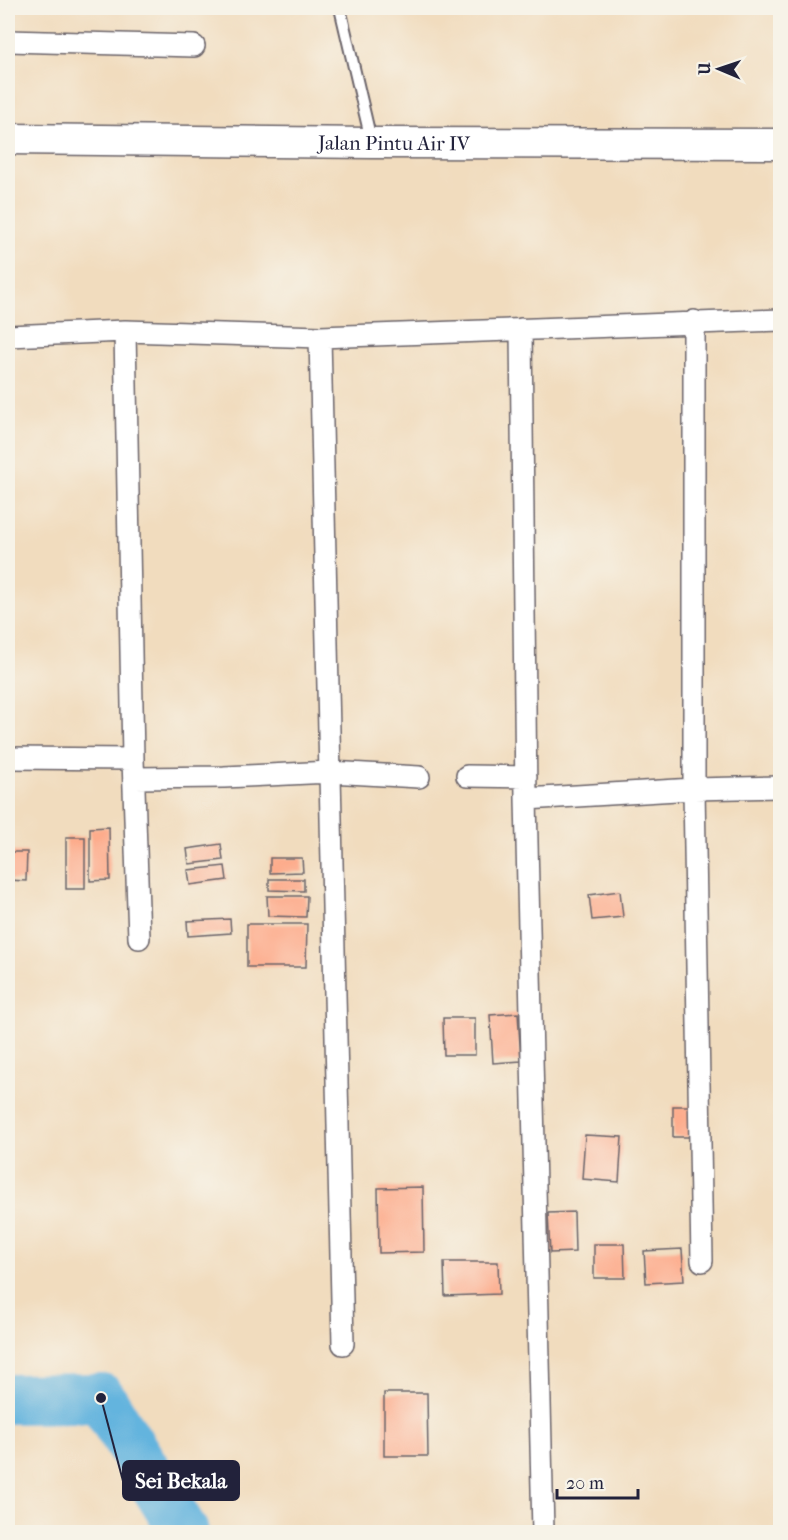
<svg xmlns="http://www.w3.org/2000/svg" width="788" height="1540" font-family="'IM FELL French Canon',serif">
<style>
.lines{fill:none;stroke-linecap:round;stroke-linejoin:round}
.river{stroke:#64b4de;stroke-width:50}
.building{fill:#fdac8c}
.lane-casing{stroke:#6a6369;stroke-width:14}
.street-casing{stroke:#6a6369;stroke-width:24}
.secondary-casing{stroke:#6a6369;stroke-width:33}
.lane{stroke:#fff;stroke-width:10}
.street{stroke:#fff;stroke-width:21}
.secondary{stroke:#fff;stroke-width:30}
.labels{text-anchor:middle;stroke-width:4.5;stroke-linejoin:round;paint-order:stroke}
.street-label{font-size:20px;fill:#22223b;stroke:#f7f3e8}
.leader{fill:none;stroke:#22223b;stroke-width:2}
.callout-dot{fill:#22223b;stroke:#f7f3e8;stroke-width:2}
.callout{fill:#22223b;stroke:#22223b;stroke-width:2}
.callout-label{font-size:21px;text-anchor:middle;font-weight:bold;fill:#fff}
</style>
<rect width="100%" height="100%" fill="#f7f3e8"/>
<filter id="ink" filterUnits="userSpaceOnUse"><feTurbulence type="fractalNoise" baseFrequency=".0167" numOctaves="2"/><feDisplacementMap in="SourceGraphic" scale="12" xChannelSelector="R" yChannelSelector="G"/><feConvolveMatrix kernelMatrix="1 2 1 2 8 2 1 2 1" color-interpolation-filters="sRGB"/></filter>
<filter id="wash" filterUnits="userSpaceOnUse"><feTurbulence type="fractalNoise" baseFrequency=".008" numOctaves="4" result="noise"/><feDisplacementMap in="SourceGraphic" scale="24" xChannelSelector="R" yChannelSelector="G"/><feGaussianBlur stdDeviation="1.35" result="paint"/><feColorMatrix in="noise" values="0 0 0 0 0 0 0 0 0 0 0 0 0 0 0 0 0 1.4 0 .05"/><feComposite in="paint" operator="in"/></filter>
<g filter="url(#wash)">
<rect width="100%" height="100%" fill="#f1dcbe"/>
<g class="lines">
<path class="river" d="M8,1399L101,1398L184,1532"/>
</g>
<g id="blocks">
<path class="building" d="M109,827L110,880L90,881V828Z
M66,837H85V889H66Z
M221,844L223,860L189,864L187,849Z
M8,852H27L26,881L8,880Z
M270,858H302L303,872L270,873Z
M225,866L227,880L190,885L188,870Z
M269,879H304V891L269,890Z
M620,891L623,917L592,920L589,895Z
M267,896H307L306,917L268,916Z
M230,919L231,933L188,936L187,921Z
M247,924H307L306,967H247Z
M518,1013L521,1061L493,1063L490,1015Z
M443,1018H475V1055H444Z
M673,1106H691L690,1137H673Z
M585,1135L622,1137L619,1182L582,1179Z
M423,1187L424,1252L379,1253L378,1188Z
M574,1212L575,1252L550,1253L548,1213Z
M594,1244H624L625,1278H594Z
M682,1249L684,1281L646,1283L644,1251Z
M444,1262H498L499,1294L445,1296Z
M384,1393H427L428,1456H384Z"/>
</g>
</g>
<g filter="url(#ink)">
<use href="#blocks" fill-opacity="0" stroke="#6a6369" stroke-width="1.5"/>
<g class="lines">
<g class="lane-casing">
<path id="lane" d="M340,8L371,140"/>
</g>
<g class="street-casing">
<path id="street" d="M8,41L194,46
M694,321V789L702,1261
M521,329L526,799L543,1532
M125,331L133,759L139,938
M8,336L125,331L320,337L780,320
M320,337L343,1344
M8,758L133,759
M467,776L526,777
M135,778L224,777L330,772L419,777
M526,799L694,789L780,787"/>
</g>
<g class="secondary-casing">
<g id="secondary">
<path id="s1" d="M8,139L372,143L780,144"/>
</g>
</g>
<use href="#lane" class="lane"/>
<use href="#street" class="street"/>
<use href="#secondary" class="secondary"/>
</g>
</g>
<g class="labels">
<g class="street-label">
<text dy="7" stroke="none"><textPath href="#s1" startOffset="386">Jalan Pintu Air IV</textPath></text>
</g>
</g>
<path class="leader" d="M101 1398L123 1481"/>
<circle class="callout-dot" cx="101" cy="1398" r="6"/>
<rect class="callout" x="123" y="1461" width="116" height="39" rx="6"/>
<g class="callout-label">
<text x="181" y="1488">Sei Bekala</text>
</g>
<rect width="788" height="1540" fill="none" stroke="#f7f3e8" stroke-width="30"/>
<g transform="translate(719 69) rotate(272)" stroke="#f7f3e8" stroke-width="4.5" paint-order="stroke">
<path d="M0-4.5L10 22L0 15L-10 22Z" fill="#22223b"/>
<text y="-9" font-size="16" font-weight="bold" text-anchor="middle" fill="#22223b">U</text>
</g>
<path d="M557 1489v9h81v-9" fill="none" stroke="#22223b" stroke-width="3"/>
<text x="566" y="1489" font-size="18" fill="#22223b" stroke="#f7f3e8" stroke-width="4.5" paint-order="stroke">20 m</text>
</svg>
